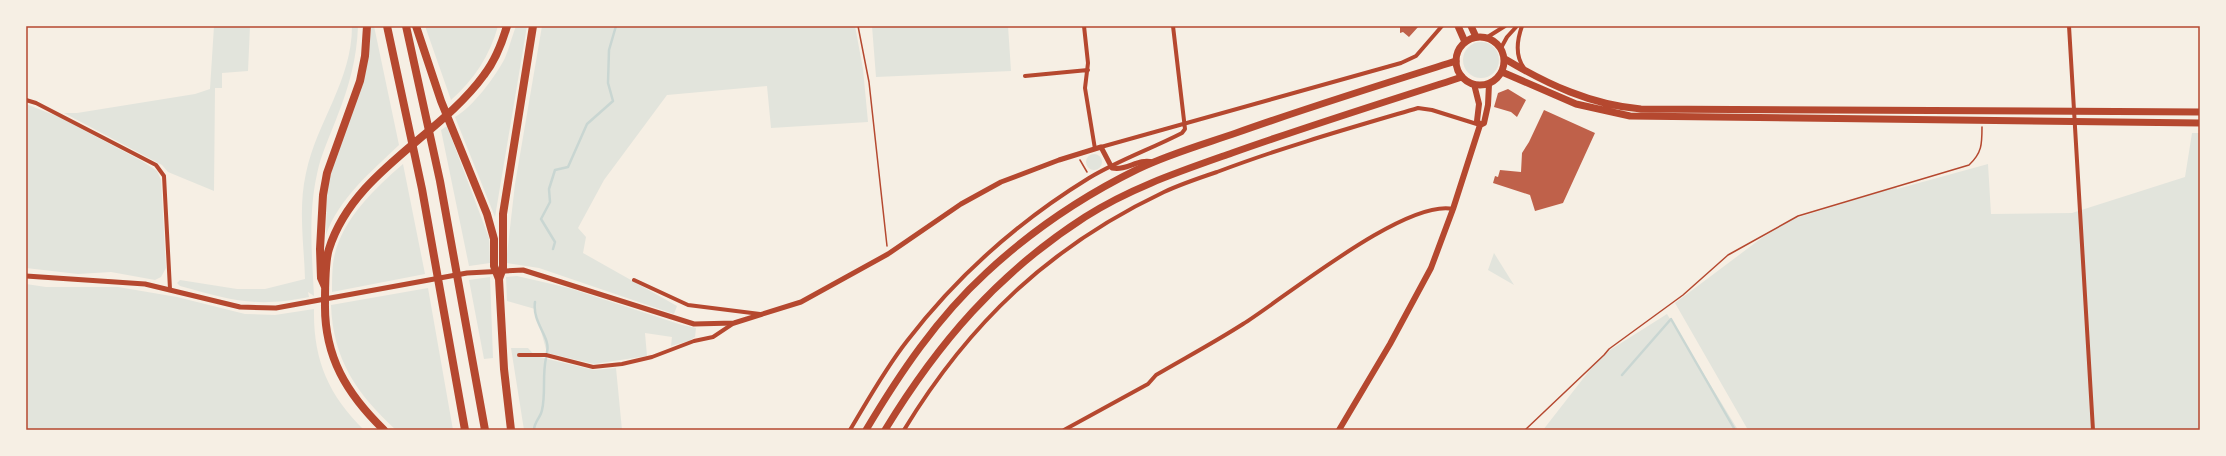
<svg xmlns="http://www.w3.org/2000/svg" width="2226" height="456" font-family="'Roboto Condensed',sans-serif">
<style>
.green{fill:#e2e4dc}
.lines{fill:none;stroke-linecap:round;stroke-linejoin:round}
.stream{stroke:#c9d6d2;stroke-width:2.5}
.building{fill:#bf614a}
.path{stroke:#b5482f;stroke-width:1.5}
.minor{stroke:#b5482f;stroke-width:4}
.tertiary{stroke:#b5482f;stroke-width:5}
.secondary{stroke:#b5482f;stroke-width:6}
.primary{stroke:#b5482f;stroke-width:7}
.trunk{stroke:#b5482f;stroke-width:7}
.motorway{stroke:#b5482f;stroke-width:8}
.neatline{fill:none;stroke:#b5482f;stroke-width:1.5}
</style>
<rect width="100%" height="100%" fill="#f6efe4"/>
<path class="green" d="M214,26H250L248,71L222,73V88H215L214,191L168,172L162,165L64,113H77L195,94L210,89Z
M352,26H358C357,58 349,87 337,117C330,136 321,154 317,174C308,214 312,256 314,296L308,292L309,297C255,308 231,300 180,286L177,283L180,280L237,289H265L305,279C304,244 298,208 306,173C317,121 352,81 352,26Z
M371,26H374L399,145C371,172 339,198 326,235L327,191L332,168L363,82L368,60Z
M425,26H498C490,55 474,80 451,100Z
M516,26H527L495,217L455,117C472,108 496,76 505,58C509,48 512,37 516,26Z
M542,26H855L863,69L868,122L771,128L767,86L667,95L604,180L578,228L586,237L583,253L677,306L674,314L539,268L506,263L515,184Z
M872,26H1008L1011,71L876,77Z
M1463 60a18 18 0 1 1 36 0a18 18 0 1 1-36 0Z
M26,104L59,117L142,161L157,171L161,180L166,268L161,277L155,280L111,272L78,274L26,268Z
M447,126L489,238L490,263L469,266L441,130Z
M2192,133H2200V430H1748L1675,303L1763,237L1793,219L1896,187L1897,189L1988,164L1991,214L2072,213L2185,177Z
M1086 162a8 8 0 1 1 16 0a8 8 0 1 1-16 0Z
M403,164L425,274L332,292C332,282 332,273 333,264C338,223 374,189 403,164Z
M1494,253L1514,285L1488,270Z
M517,276L569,288L682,325L696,328L695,337L689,341L671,346L672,337L645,333L647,356L594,364L547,353L535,309L507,301L506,277Z
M490,277L493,358L484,359L469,280Z
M26,284L46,287H118L177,297L245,314L275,315L314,309C313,359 328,395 364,430H26Z
M428,288L453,430H396C357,394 333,360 331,305Z
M1667,314L1738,430H1543L1596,362L1610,350Z
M511,348H528L535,356L594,370L616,368L622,430H524Z"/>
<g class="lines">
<path class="stream" d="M553,249L555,242L541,219L550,202L549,189L555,170L568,167L587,124L613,101L608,83L609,50L616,26
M535,302C532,323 551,337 547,352
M1622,375L1671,319L1735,430
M534,430C534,422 541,417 542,410C546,393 542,376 546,358"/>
</g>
<path class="building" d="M1400,26H1419L1409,37L1403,32L1400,33Z
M1508,89L1526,100L1517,117L1511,112L1494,107L1498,93Z
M1544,110L1595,133L1563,203L1535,211L1530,195L1493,183L1495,176L1498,177L1500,170L1521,172L1522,153L1529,142Z"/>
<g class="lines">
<path class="path" d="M858,26L869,82L887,246
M1080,160L1087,172
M1525,430L1604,355L1609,349L1683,295L1728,255L1798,216L1969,165C1982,153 1982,144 1982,127"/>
<path class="minor" d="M1084,26L1088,63L1085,88L1095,149
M1522,26C1517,40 1515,56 1524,68
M2069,26L2093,430
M1486,38L1505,26
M1501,48L1507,37L1517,26
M1025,76L1088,70
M26,100L36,103L156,165L164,176L170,289
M1101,147L1401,63L1416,56L1442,26
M634,280L688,305L760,314
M519,355H546L593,367L622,364L652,357L694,341L713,337L734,323
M850,430C868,400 885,369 907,341C957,276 1019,221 1089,178C1119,160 1151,149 1182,133L1185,129L1173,26
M904,430C969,323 1050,246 1164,192C1181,184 1199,178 1217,172C1283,147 1350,128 1418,108L1432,110L1480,125
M1064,430L1148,384L1156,375C1185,358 1215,342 1243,324C1286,297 1405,199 1453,209"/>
<path class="tertiary" d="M26,276L145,284L240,307L276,308L467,273L523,270L694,324L734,323L801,302L888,254L961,204L1001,182L1059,160L1101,147L1112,168C1128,171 1137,158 1153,162"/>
<path class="secondary" d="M1474,84L1479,104L1477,121L1480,125
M1339,430L1390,344L1431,268L1453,209L1480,125L1484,123L1488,105L1489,84"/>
<path class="primary" d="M1458,26L1465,42
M1471,26L1476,37
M1456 61a24 24 0 1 1 48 0a24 24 0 1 1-48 0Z
M1505,59C1547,84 1591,105 1641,109L2200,112
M1502,72L1576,104L1630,116L2200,123"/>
<path class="trunk" d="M866,430C900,373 937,318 986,273C1031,231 1083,196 1138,169C1169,154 1204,144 1236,133C1309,107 1383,84 1456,61
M885,430C938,343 998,273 1085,217C1130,188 1181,171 1232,153C1308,126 1385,102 1462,77"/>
<path class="motorway" d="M387,26L422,189L465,430
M406,26L440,181L485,430
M416,26L441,101L487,214L494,239V266L499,279L504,369L511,430
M499,279L503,268V214L533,26
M325,287L321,278L320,249L323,195L327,173L360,81L365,56L367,26
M384,430C347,394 324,357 325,303C325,290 325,261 329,249C353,172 439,137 484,75C495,61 502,43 507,26"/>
</g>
<rect width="2226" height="456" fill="none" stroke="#f6efe4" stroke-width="54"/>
<rect x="27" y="27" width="2172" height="402" class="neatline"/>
</svg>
